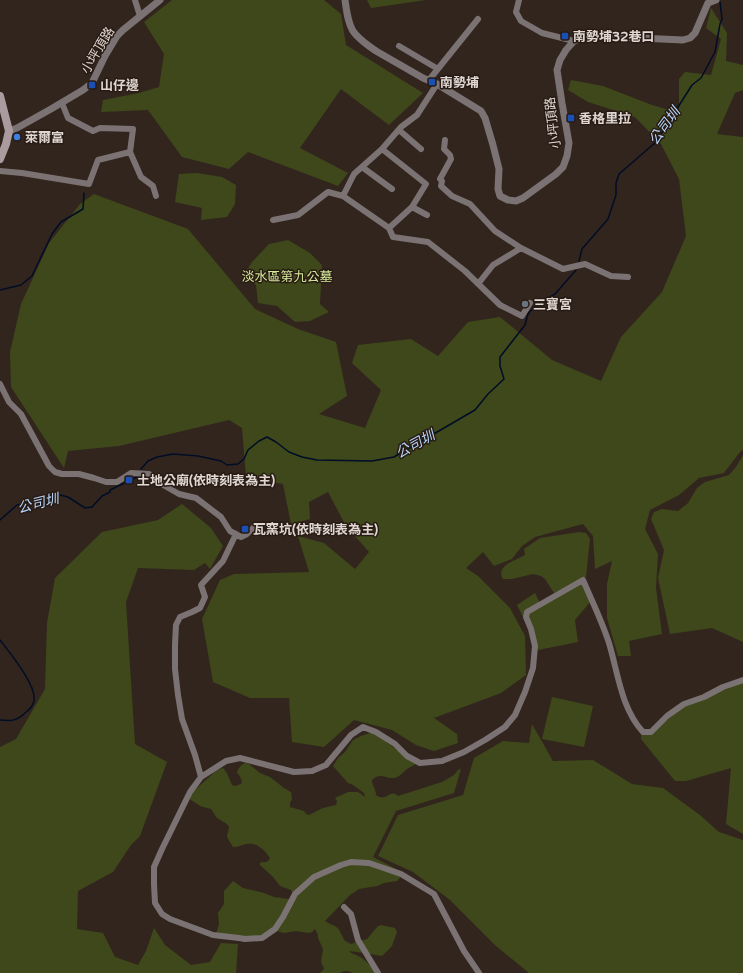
<svg xmlns="http://www.w3.org/2000/svg" width="743" height="973" font-family="'Varela Round','Noto Sans TC',sans-serif">
<style>
.green{fill:#3e481a}
.lines{fill:none;stroke-linecap:round;stroke-linejoin:round}
.stream{stroke:#000d26;stroke-width:1.5}
.minor{stroke:#7b7273;stroke-width:6}
.tertiary{stroke:#7b7273;stroke-width:7}
.secondary{stroke:#aa9c9e;stroke-width:8}
.transit-dot{fill:#1a4fb4;stroke:#281b14;stroke-width:1.5}
.shop-dot{fill:#3f7fe0;stroke:#281b14;stroke-width:1.5}
.worship-dot{fill:#6b7280;stroke:#281b14;stroke-width:1.5}
.labels{text-anchor:middle;stroke-width:3;stroke-linejoin:round;paint-order:stroke}
.poi-label{font-size:13px;font-weight:bold;fill:#e0d7d2;stroke:#281b14;text-anchor:start}
.street-label{font-size:13px;fill:#e0d7d2;stroke:#281b14}
.park-label{font-size:13px;fill:#d4e899;stroke:#281b14}
.water-label{font-size:14px;font-style:italic;fill:#b6d6fb;stroke:#281b14}
</style>
<rect width="100%" height="100%" fill="#32251e"/>
<path class="green" d="M172,0H324L341,14L346,45L423,93L389,125L341,89L300,148L348,173L338,186L248,152L229,169L182,157L148,110L101,112L103,100L139,93L159,87L164,54L144,22Z
M367,0H426L371,8Z
M711,8L727,33L726,61L743,65V90L735,93L717,134L743,137V450L740,452L724,473L699,478L679,495L650,510L645,529L658,554L656,588L662,634L629,641L631,656H618L607,618V584L612,561L595,569L593,536L583,524L535,537L522,546L512,559L494,566L483,552L466,568L478,576L510,608L525,636L526,675L501,693L434,718L457,734L458,743L434,751L416,745L392,730L354,720L324,747L292,742L289,698H250L213,682L202,619L220,580L234,574L309,572L298,536L324,543L355,569L369,552L346,526L328,492L309,502L310,519L291,524L283,484L246,477L242,428L229,420L119,446L68,451L64,468L11,387L10,352L21,304L49,243L80,204L94,194L188,229L255,309L298,329L336,342L347,396L319,414L365,428L381,390L352,363L358,345L411,339L438,356L468,322L500,317L552,360L601,381L621,337L662,292L686,236L679,179L661,144L635,117L588,102L568,90L571,80L603,86L652,105L679,113V79L685,72L711,75L721,39L706,28Z
M197,173L222,177L236,185L235,204L227,217L201,220L202,208L175,202L179,174Z
M288,240L310,253L322,265L320,304L329,312L310,321L295,322L277,306L258,303L256,285L244,275L252,262L269,244Z
M743,455V642L712,628L670,634L658,578L664,550L651,519L654,512L662,509L678,511L688,503L697,488L705,482L729,475L736,467Z
M182,504L211,528L223,546L210,569L205,563L194,570L138,568L126,602L135,744L167,762L140,836L131,845L113,872L78,891L77,929L103,933L115,957L138,965L146,951L154,928L165,945L191,965L210,962L221,943L238,944L236,973H0V747L16,739L45,689L47,623L55,578L102,532L158,520Z
M579,532L586,533L590,539L586,577L554,593L545,579L541,576L533,574L512,579H503C495,566 516,560 525,555L524,549L540,538Z
M583,582L591,601L575,620L578,642L538,650L527,613Z
M535,593L540,603L523,617L517,605Z
M743,682V834L726,824L731,768L686,781H675L641,739V733L649,734L685,706Z
M552,697L593,706L584,747L542,739Z
M532,724L553,761L593,760L632,784L663,788L700,815L719,832L743,840V973H529L496,946L450,900L413,872L378,856L398,815L463,795L474,758L503,741L529,743Z
M370,733H374C388,743 401,754 417,761L416,764C413,766 410,767 407,769C403,772 400,777 394,778C385,779 381,772 372,780C372,786 376,789 376,795C387,803 390,788 398,796L442,782L454,775L458,770L461,769L454,793L396,811L373,857L404,873L397,881L384,883L377,886L359,889L350,895L325,921C329,924 334,925 338,928C341,932 342,937 345,941L351,944L367,939L378,926L381,925L395,928L397,932L392,946L382,956C370,954 360,952 349,951C352,954 354,954 358,956C366,960 371,966 376,973H352L348,971H344L340,973H320L324,969L321,962L323,949L318,938V935L315,929L312,932L309,933L296,931L284,933L274,930L259,940L215,934L217,931L219,924L218,913L224,904V891L233,881L243,888L264,893L274,897L288,899L291,901L294,896L291,890L280,886L273,877L259,864L262,862C266,863 268,862 270,858C264,849 256,842 246,844C241,845 238,847 233,847L227,837L229,827L227,824L217,818L211,809L200,806L188,798L191,792L197,788L217,770L223,768C228,773 229,779 232,785L235,786L241,784L242,781L239,775L237,773C238,768 241,765 245,763L249,764L260,773L270,777L284,788L291,792L292,799L290,803V807L304,811L306,814L309,815L323,808L336,805L337,801L335,798L348,792H358L365,797L364,793L353,785L348,783L333,766L338,758L345,752L353,740L361,736Z"/>
<g class="lines">
<path class="stream" d="M579,261L582,249L608,219L616,195V183L619,174L656,142L692,85L701,78L715,52L720,24L722,19L720,2
M0,290L21,285L32,276L52,234L61,222L83,209L84,193
M141,469L148,461L157,457L173,454L198,456L221,461L227,465L238,464L244,459L248,450L259,441L267,437L276,442L289,452L302,457L317,460L372,461L394,457L475,410L488,394L504,379L500,366V357L525,325L528,314L535,306L555,294L576,270
M0,520L17,505L28,503L41,505L50,501L60,495L68,497L85,508L92,507L102,496L110,492V490L137,477
M0,640C9,652 37,685 34,701C33,706 29,710 25,713C17,721 11,721 0,720"/>
<path class="minor" d="M135,0L140,16
M519,0L516,12L521,21L542,33L574,41
M399,46L438,69
M429,80L478,19
M62,103L68,118L93,131L100,128L133,129L130,152L141,177L153,186L156,196
M399,130L421,149
M445,140L444,149L450,155L451,159L440,179L442,181L441,186L452,196L470,204L495,231L521,248L493,265L478,284
M382,149L426,184L412,207L389,228
M362,167L392,189
M0,171L22,173L89,184L98,160L130,152
M343,196L389,228L393,237L428,242L465,271L500,305L522,316L530,303
M412,207L427,215
M273,220L298,215L328,192L343,196L354,174L382,149L401,127L417,115L437,84
M521,248L563,269L585,264L611,276L628,277
M0,384L9,402L21,414L49,466L55,472L62,474H79L94,478L106,482H117L131,473L149,474L165,486L179,494L196,498L221,517L230,531L241,537L247,534L253,528
M201,777L195,755L182,719L178,695L175,669V645L176,625L180,617L192,612L200,608L205,597L201,585L223,561L236,534
M344,907L351,914L358,940L378,973
M479,973L464,951L434,894L401,874L369,863L351,862L341,865L314,877L295,894L283,917L275,929L262,938L245,939L239,938L213,935L170,919L162,914L155,903L154,884V867L162,849L190,792L201,777L226,761L240,758L294,772L312,771L326,765L351,735L363,727L376,732L395,744L407,756L420,763L442,761L464,752L485,740L505,727L515,715L525,692L533,668L535,646L531,629L526,617L527,612L583,580C592,601 602,621 609,643C618,673 621,708 643,732H651L667,716L684,704L704,697L723,687L743,680"/>
<path class="tertiary" d="M345,0C349,30 351,34 376,51L423,78L437,84L481,111L485,118L493,145L499,169L498,189L500,196L508,200L516,201L523,198L556,174L563,167L567,156L569,143L562,103L557,70L560,60L566,50L574,41L583,38L596,36L683,40L690,38L695,33L708,3L716,0
M9,131L17,128L51,109L83,90L92,83L105,56L117,36L123,30L160,0"/>
<path class="secondary" d="M0,96L9,131L6,144L0,159"/>
</g>
<g class="transit-dot">
<rect x="561" y="32" width="8" height="8" rx="2"/>
<rect x="428" y="78" width="8" height="8" rx="2"/>
<rect x="88" y="81" width="8" height="8" rx="2"/>
<rect x="567" y="114" width="8" height="8" rx="2"/>
<rect x="125" y="476" width="8" height="8" rx="2"/>
<rect x="241" y="525" width="8" height="8" rx="2"/>
</g>
<circle class="shop-dot" cx="17" cy="137" r="4"/>
<circle class="worship-dot" cx="525" cy="304" r="4"/>
<g class="labels">
<g class="poi-label">
<text x="573" y="41">南勢埔32巷口</text>
<text x="440" y="87">南勢埔</text>
<text x="100" y="90">山仔邊</text>
<text x="579" y="123">香格里拉</text>
<text x="25" y="142">萊爾富</text>
<text x="533" y="309">三寶宮</text>
<text x="137" y="485">土地公廟(依時刻表為主)</text>
<text x="253" y="534">瓦窯坑(依時刻表為主)</text>
</g>
<g class="street-label">
<text transform="translate(97 50) rotate(-59)" y="5">小坪頂路</text>
<text transform="translate(552 123) rotate(-97)" y="5">小坪頂路</text>
</g>
<g class="park-label">
<text x="287" y="281">淡水區第九公墓</text>
</g>
<g class="water-label">
<text transform="translate(664 126) rotate(-54)" y="5">公司圳</text>
<text transform="translate(415 444) rotate(-29)" y="5">公司圳</text>
<text transform="translate(38 503) rotate(-14)" y="5">公司圳</text>
</g>
</g>
</svg>
